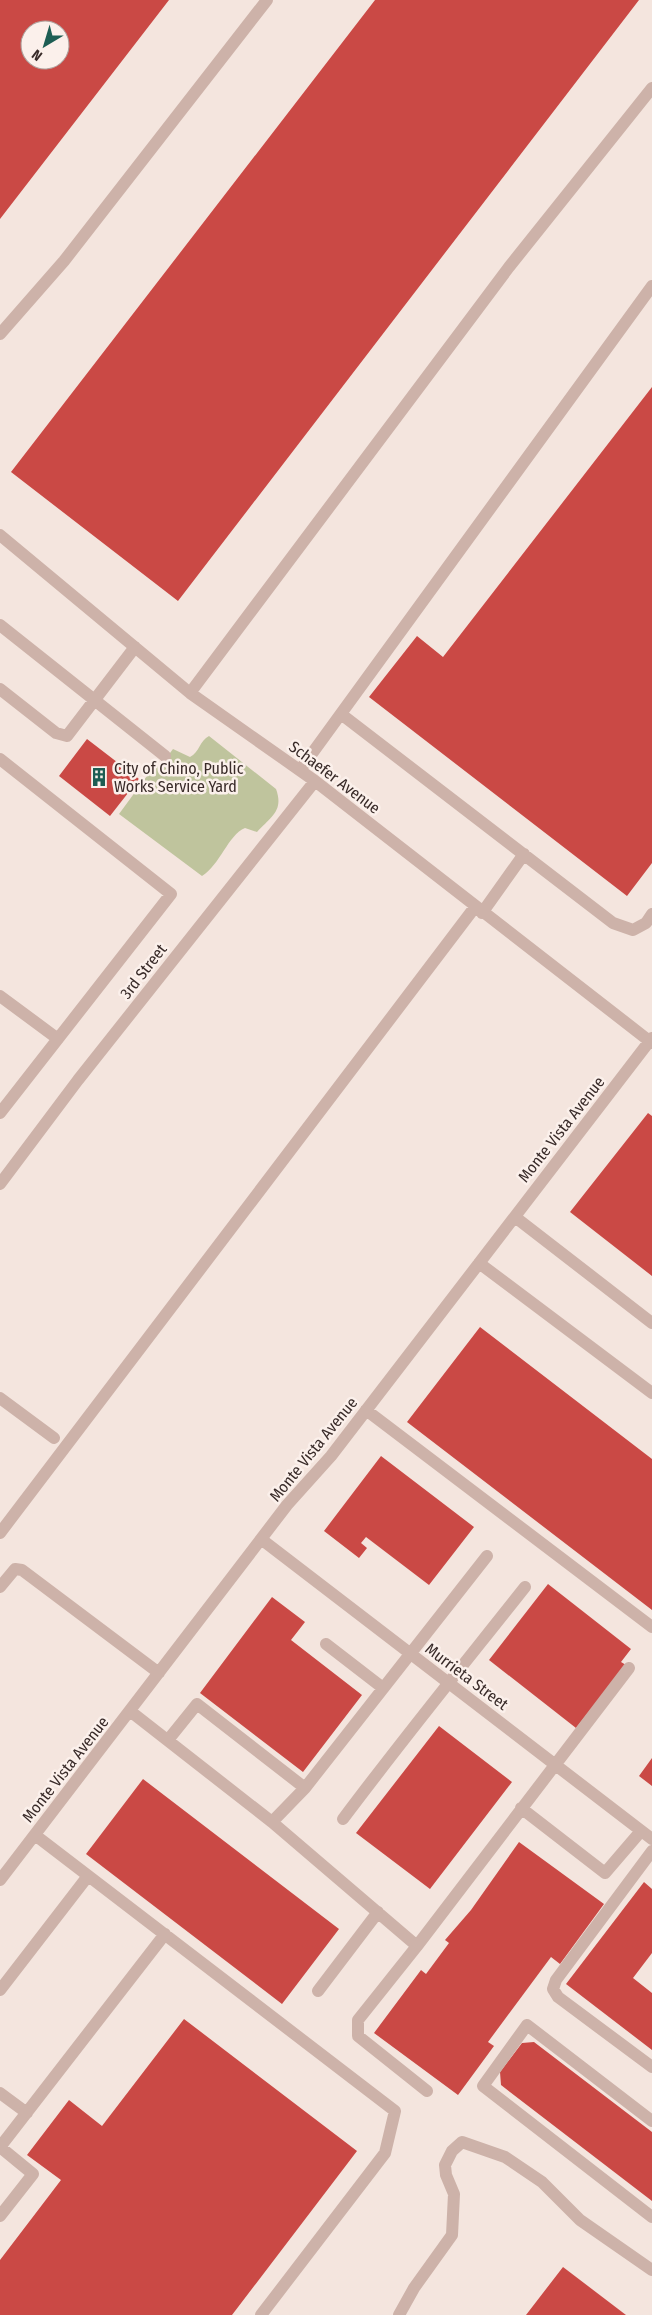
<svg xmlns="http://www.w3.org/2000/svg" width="652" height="2315" font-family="'Fira Sans Condensed',sans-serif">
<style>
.green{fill:#bfc49d}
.building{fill:#ca4945;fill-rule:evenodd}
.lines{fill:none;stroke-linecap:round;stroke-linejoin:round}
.minor{stroke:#cdb2a9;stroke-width:12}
.labels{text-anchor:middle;stroke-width:5;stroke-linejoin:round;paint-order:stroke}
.poi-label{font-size:16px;fill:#392b29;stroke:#fbf0eb;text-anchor:start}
.street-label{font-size:16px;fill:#392b29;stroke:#fbf0eb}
</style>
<rect width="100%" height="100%" fill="#f4e5de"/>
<path class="green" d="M209,736L276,789C284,811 271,817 257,832L245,828C228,835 220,865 202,876L119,814L155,765H161L173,749L190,757C199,753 200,740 209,736Z"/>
<path class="building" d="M0,0H169L0,219ZM30,30H60V60H30Z
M375,0H639L178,601L11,472Z
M652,387V863L627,896L369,697L417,636L443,657Z
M87,739L139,779L110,816L59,776Z
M648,1113L652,1116V1276L570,1212Z
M480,1327L652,1459V1610L407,1422Z
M381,1456L474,1527L429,1585L366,1537L361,1543L367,1548L359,1558L324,1531Z
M548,1584L631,1649L621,1662L626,1665L576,1728L489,1660Z
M272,1597L305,1622L291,1640L362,1695L303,1772L200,1693Z
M439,1726L512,1782L430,1889L356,1833Z
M652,1758V1786L639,1776Z
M143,1779L339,1929L282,2004L86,1854Z
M519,1842L604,1904L560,1964L551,1957L488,2042L494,2046L458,2095L374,2033L421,1970L426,1974L449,1943L445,1940L471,1910Z
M644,1882L652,1889V1953L633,1978L652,1993V2050L566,1984Z
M184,2019L357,2151L232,2315H0V2260L61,2180L27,2155L69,2100L102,2126Z
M534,2042L652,2132V2201L501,2085L500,2072L522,2043Z
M563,2267L626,2315H526Z"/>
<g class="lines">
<path class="minor" d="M0,334L64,261L267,0
M0,535L190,693L315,781L652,1043
M0,625L165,756
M0,689L56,733L67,736L135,647
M190,693L509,267L652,88
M341,714L613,923L633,930L646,923L652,914
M0,759L171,894L0,1113
M300,770L652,286
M482,913L524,854
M0,996L58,1039
M0,1184L78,1080L315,781
M515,1217L652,1323
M479,1263L652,1393
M0,1398L54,1438
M366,1410L652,1627
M0,1533L475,907
M261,1539L652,1839
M0,1587L15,1569L22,1570L159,1673
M326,1644L383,1688
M130,1711L272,1822L417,1946L629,1668
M168,1740L197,1704L305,1788
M521,1808L605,1873L641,1831
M343,1819C402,1740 464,1664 525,1587
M272,1822L305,1788L487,1556
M35,1835L395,2111L385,2153L261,2315
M652,1851L556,1980L553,1989L558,1997L652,2067
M0,1880L287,1505L331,1456L652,1038
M417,1946L358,2020V2036L427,2091
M0,1990L88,1876
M318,1991L378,1912
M0,2093L27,2113
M652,2121L527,2025L483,2086L652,2217
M0,2147L165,1934
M0,2216L33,2174L0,2147
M399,2315L414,2288L452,2235L454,2194L446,2175L445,2165L452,2151L462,2142L505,2157L542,2182L580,2220L652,2270"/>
</g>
<defs>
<g id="building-bare" transform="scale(1.5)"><path d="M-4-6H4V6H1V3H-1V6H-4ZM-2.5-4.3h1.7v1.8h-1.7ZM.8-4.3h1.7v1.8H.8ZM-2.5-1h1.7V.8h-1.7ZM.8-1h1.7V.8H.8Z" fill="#1d5d53" stroke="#fbf0eb" stroke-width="2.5" paint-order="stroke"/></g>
</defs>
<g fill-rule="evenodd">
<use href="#building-bare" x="99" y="777"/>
</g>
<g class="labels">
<g class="poi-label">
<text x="114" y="774">City of Chino, Public<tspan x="114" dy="18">Works Service Yard</tspan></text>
</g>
<g class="street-label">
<text transform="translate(335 777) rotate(37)" y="6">Schaefer Avenue</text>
<text transform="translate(143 971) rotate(-52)" y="6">3rd Street</text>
<text transform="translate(561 1129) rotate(-52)" y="6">Monte Vista Avenue</text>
<text transform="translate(313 1449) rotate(-51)" y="6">Monte Vista Avenue</text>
<text transform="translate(467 1676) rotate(37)" y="6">Murrieta Street</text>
<text transform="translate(65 1769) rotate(-52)" y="6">Monte Vista Avenue</text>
</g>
</g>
<g transform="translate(45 45) rotate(218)"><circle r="24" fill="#fbf0eb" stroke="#ada19d"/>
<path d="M0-4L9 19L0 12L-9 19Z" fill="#1d5d53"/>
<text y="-8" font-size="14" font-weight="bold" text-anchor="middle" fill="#392b29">N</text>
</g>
</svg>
